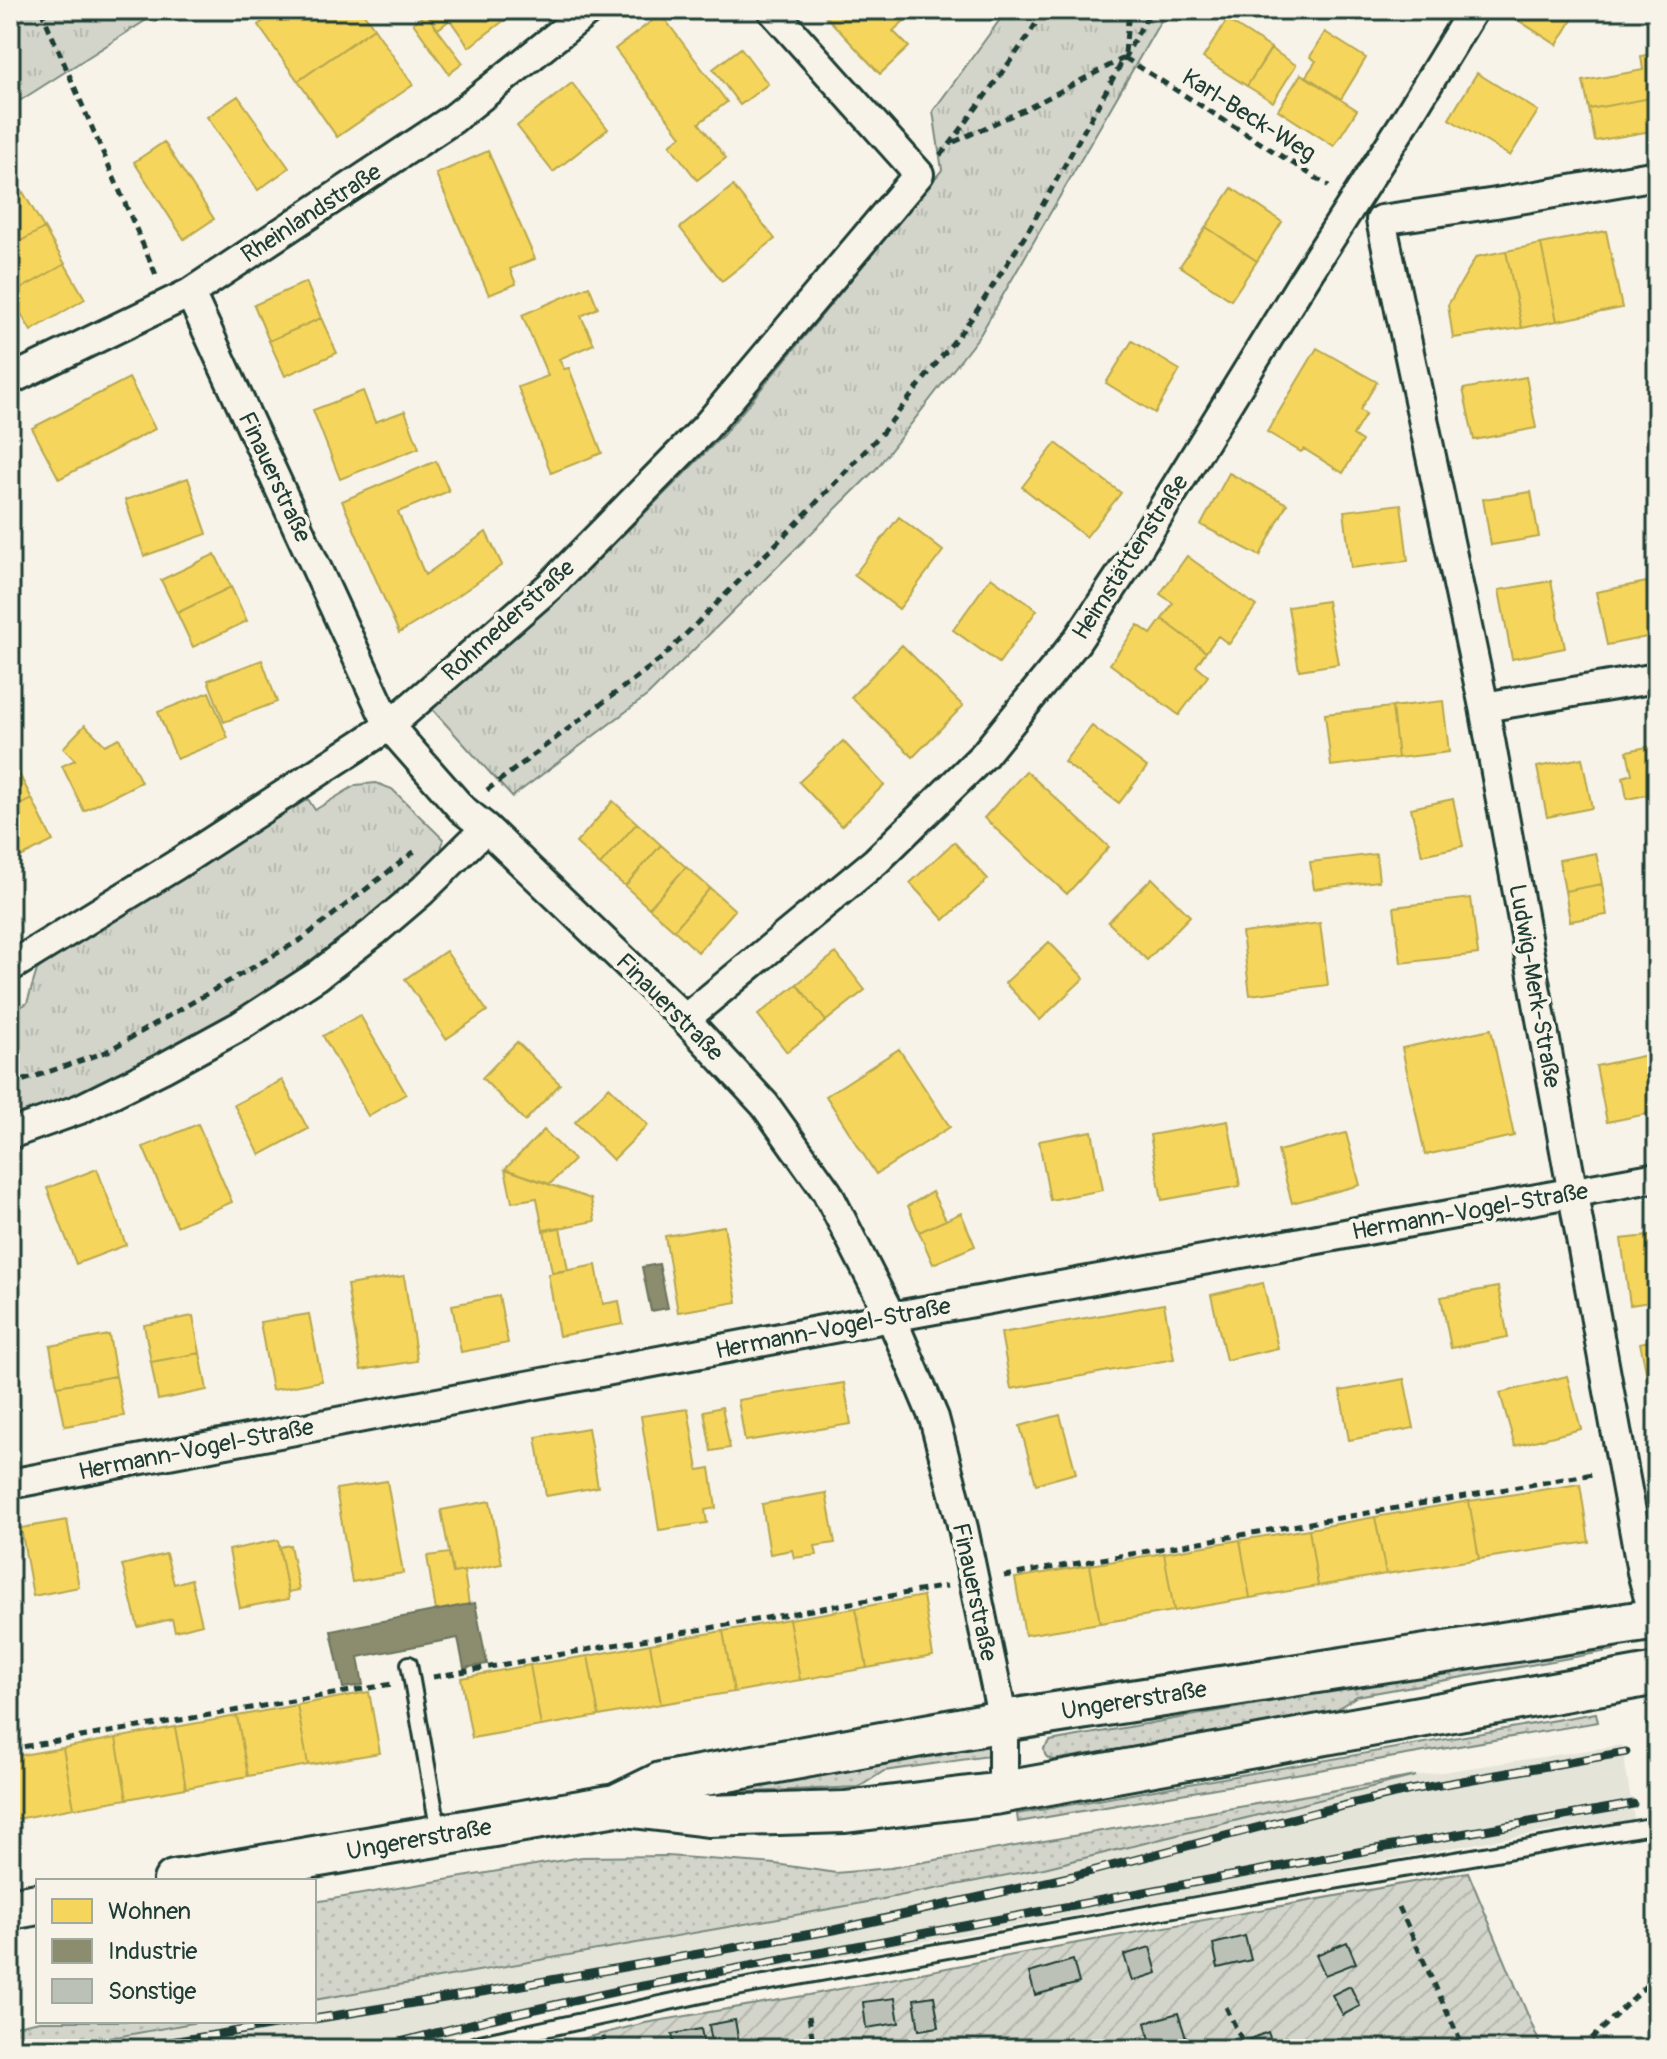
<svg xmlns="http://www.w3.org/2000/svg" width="1667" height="2059" font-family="Pangolin,sans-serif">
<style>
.built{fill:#e5e4d9}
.grass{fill:url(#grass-dots);stroke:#79897f;stroke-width:2}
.park{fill:url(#park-tufts);stroke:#79897f;stroke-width:2}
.garden{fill:url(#garden-furrows);stroke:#79897f;stroke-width:2}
.homes{fill:#f6d55c;stroke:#b6a750;stroke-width:2}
.industry{fill:#8c8c6e;stroke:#6b745d;stroke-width:2}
.building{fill:#bbc1b6;stroke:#1f3d34;stroke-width:2}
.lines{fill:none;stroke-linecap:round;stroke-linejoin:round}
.lane-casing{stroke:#1f3d34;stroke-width:20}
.street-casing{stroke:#1f3d34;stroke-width:34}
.secondary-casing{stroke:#1f3d34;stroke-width:46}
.path{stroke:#1f3d34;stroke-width:5;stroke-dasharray:8 6;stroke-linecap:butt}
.lane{stroke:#f7f3e8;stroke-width:14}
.street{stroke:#f7f3e8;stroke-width:28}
.secondary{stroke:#f7f3e8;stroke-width:40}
.rail-casing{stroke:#1f3d34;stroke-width:9}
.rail{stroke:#f7f3e8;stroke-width:6;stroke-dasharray:18;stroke-linecap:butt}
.labels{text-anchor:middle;stroke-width:8;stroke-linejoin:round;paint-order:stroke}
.street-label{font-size:24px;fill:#1f3d34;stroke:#f7f3e8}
</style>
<defs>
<pattern id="grass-dots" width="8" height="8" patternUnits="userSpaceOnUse" patternTransform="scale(2)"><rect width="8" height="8" fill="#d3d5ca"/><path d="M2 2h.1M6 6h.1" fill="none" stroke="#b5b8ae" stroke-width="1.8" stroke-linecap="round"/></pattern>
<pattern id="park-tufts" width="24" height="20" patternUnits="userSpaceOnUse" patternTransform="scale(2)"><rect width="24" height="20" fill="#d3d5ca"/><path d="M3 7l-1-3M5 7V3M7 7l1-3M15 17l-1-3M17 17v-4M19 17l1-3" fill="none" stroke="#b5b8ae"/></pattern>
<pattern id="garden-furrows" width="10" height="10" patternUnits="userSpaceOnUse" patternTransform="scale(2)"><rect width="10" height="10" fill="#d3d5ca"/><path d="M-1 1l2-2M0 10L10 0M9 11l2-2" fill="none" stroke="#b5b8ae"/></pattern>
</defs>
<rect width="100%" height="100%" fill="#f7f3e8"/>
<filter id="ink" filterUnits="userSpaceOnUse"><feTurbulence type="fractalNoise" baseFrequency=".0125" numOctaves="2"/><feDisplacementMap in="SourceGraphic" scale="16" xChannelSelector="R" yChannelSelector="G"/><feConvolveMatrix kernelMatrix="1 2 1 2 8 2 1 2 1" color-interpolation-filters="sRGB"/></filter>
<g filter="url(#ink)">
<path class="built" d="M1622,1745L1634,1819L1494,1840L1263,1883L795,1964L609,1998L509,2020L399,2049H51L203,2021H314V2000L852,1905L1044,1868L1416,1776Z"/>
<path class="grass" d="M1612,1641L1614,1650L1357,1696L1328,1715L1053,1760C1046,1758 1044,1755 1044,1748L1050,1741Z
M1596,1713L1598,1722L1018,1822L1017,1814Z
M988,1744L989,1756L884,1771L859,1787L726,1793L728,1787Z
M1416,1776L1044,1868L852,1905L314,2000V1902L582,1857L667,1856L775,1864L836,1873L890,1868Z
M40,2021H203L51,2049H10V2027Z"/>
<path class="park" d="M10,10H162L10,107Z
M1007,10H1167L980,335L876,469L648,695L512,797L432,709L566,592L723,435L942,170L933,111Z
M376,783L392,789L443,839L441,852L360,926L216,1026L130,1072L60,1103L10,1119V1013L27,1003L37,970L53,957L308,799L315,810L356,785Z"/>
<path class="garden" d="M1468,1872L1542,2049H541L645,2023L809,1995L1039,1950Z"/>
<path class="homes" d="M279,10H361L374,28L298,81L258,25Z
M423,10H511L514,13L469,47L450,20L438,29Z
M820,10H916L893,31L909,47L880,74Z
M1517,10H1578L1557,45L1513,17Z
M426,14L463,63L449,74L413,23Z
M661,14L727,102L699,123L726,158L697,180L670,145L681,136L615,49Z
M1227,20L1271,48L1247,86L1203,58Z
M374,28L413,85L337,137L298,81Z
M1325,32L1366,58L1341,99L1306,76L1316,61L1310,57Z
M741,48L768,84L740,105L713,69Z
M1271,49L1296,65L1273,102L1247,86Z
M1656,53L1657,97L1589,109L1583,81L1643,70L1641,56Z
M1477,73L1538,111L1510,156L1449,119Z
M1301,74L1357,110L1334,146L1278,110Z
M572,83L608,129L553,172L517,126Z
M238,96L289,168L258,190L207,117Z
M1657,97V130L1595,141L1589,109Z
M164,142L214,219L184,239L134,162Z
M488,151L535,259L510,269L516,284L489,295L436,174Z
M733,186L775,239L722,281L680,228Z
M1232,188L1282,222L1257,261L1206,227Z
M23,192L44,228L10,247V199Z
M1206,227L1257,261L1231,300L1180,266Z
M44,228L65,264L10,295V247Z
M1606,231L1622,308L1557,321L1541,244Z
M1541,244L1557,321L1522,328L1506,251Z
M1506,251L1522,328L1453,338L1448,305L1476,257Z
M65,264L85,299L31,331L10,295Z
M306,282L321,318L269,341L254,305Z
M589,286L598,308L581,316L594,344L559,359L564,369L569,368L602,453L551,473L518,387L548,376L522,315Z
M321,318L337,353L285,376L269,341Z
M1132,341L1180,370L1155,413L1106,383Z
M1317,348L1377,382L1360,410L1366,414L1353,435L1362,441L1343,473L1304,449L1301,452L1267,432Z
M1526,377L1536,428L1474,440L1463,389Z
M129,378L155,429L59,479L32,428Z
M363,391L375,422L405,411L419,448L340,479L313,410Z
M1056,443L1121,493L1086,537L1022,487Z
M436,461L449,491L398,512L425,575L486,532L502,565L440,608L399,633L342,501Z
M1229,473L1287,504L1260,556L1201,525Z
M188,478L207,534L144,556L125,500Z
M1531,492L1539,537L1491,545L1483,499Z
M1401,504L1408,561L1351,568L1344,511Z
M899,517L943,551L899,609L854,575Z
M215,554L231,587L177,613L161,580Z
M1187,556L1256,606L1229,644L1218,636L1206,652L1162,619L1173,603L1160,594Z
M991,577L1037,610L999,663L953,630Z
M1551,581L1565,648L1512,659L1499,590Z
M1647,582L1657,635L1607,645L1596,592Z
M231,587L247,621L193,647L177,613Z
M1327,601L1338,664L1299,670L1288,607Z
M1162,619L1206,652L1196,666L1208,676L1179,715L1110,664L1138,625L1151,634Z
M902,645L963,706L913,757L851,697Z
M262,660L277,702L224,722L208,680Z
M209,692L228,738L177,759L158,712Z
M1443,701L1449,752L1398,758L1392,707Z
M1392,707L1398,758L1331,766L1325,714Z
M85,725L105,745L119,738L141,782L84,811L62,766L75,760L63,748Z
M1092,726L1147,767L1119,803L1064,762Z
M843,741L884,785L841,826L799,782Z
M1657,745V793L1627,799L1623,777L1632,774L1627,751Z
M1582,758L1592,808L1547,817L1537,767Z
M13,762L32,799L10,810V764Z
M1026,771L1109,847L1067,894L984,818Z
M32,799L53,841L13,861L10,854V810Z
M1453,799L1463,846L1422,855L1411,808Z
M613,801L637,823L600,865L576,843Z
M637,823L661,845L625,886L600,865Z
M954,842L988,879L944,920L910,883Z
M661,845L686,867L649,908L625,886Z
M1596,853L1602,884L1565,891L1559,860Z
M1376,854L1379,881L1314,889L1310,862Z
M686,867L710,888L674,930L649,908Z
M1152,878L1190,916L1147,960L1108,922Z
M1602,884L1607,915L1570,921L1565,891Z
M710,888L735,910L698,952L674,930Z
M1471,898L1478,954L1401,963L1394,907Z
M1320,923L1328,985L1250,995L1242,933Z
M1049,942L1084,978L1040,1020L1005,983Z
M446,951L487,1011L446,1039L405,979Z
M836,953L865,990L826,1021L797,984Z
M797,984L826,1021L787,1052L758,1015Z
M360,1015L406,1094L368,1116L323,1036Z
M1491,1029L1514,1136L1425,1155L1402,1048Z
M517,1042L560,1084L525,1121L482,1078Z
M899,1049L950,1127L876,1174L826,1096Z
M1652,1054L1657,1078V1112L1607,1122L1596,1066Z
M282,1080L308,1129L260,1155L234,1105Z
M609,1087L648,1125L613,1160L575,1122Z
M1228,1121L1240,1186L1162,1200L1150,1135Z
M198,1124L232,1202L177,1226L143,1147Z
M544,1130L574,1160L550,1184L505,1169Z
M1092,1131L1103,1190L1050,1200L1039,1141Z
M1346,1133L1360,1185L1292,1203L1278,1151Z
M97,1169L126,1245L76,1264L47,1188Z
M505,1169L591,1199L595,1221L543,1231L537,1198L512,1202Z
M932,1192L946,1220L919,1232L908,1206Z
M961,1213L975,1246L933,1264L919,1232Z
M724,1226L737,1302L678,1312L665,1236Z
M560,1227L568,1270L552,1272L544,1230Z
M1657,1235V1301L1630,1305L1621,1239Z
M596,1265L603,1304L619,1301L623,1324L559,1336L548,1274Z
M404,1276L417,1361L361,1370L347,1285Z
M1263,1283L1278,1348L1226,1360L1211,1295Z
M1498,1287L1508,1337L1451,1348L1441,1297Z
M499,1296L508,1343L461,1352L452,1305Z
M1164,1304L1174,1359L1011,1389L1001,1333Z
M309,1314L322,1381L272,1390L260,1322Z
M193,1316L200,1353L151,1362L144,1325Z
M109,1335L116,1376L57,1386L50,1346Z
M1657,1339V1398L1652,1399L1640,1343Z
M200,1353L207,1390L158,1400L151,1362Z
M116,1376L124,1416L65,1426L57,1386Z
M1567,1376L1581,1429L1515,1446L1500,1393Z
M1404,1379L1414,1428L1349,1440L1340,1391Z
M844,1383L851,1424L745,1441L738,1400Z
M722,1407L730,1448L711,1451L704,1411Z
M688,1409L698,1470L710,1468L716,1508L705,1510L707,1523L659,1530L641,1416Z
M1060,1415L1076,1473L1036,1484L1020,1426Z
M588,1428L598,1487L546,1496L536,1437Z
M387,1481L403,1573L352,1582L336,1489Z
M1580,1484L1589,1542L1479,1559L1469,1501Z
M826,1493L835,1543L815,1546L817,1555L794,1558L792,1550L770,1554L762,1504Z
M490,1501L502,1564L453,1573L441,1510Z
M1469,1501L1479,1559L1386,1574L1375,1517Z
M1375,1517L1386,1574L1318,1586L1309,1529Z
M67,1520L79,1587L33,1596L21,1528Z
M1309,1529L1318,1586L1250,1598L1240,1540Z
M278,1540L289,1599L240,1608L229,1550Z
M1240,1540L1250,1598L1174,1611L1164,1553Z
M290,1545L299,1590L288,1592L279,1547Z
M449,1553L453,1573L464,1571L469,1605L436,1611L427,1556Z
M1164,1553L1174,1611L1100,1623L1090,1565Z
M166,1554L174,1584L191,1579L202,1624L175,1631L172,1619L138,1627L122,1565Z
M1090,1565L1100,1623L1025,1635L1015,1578Z
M923,1596L933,1656L867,1668L856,1608Z
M856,1608L867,1668L800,1680L789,1619Z
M789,1619L800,1680L734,1692L723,1631Z
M723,1631L734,1692L661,1704L650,1644Z
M650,1644L661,1704L599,1716L588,1656Z
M588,1656L599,1716L541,1726L530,1665Z
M530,1665L541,1726L472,1738L461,1678Z
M369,1692L380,1753L308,1765L297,1705Z
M297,1705L308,1765L248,1776L237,1716Z
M237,1716L248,1776L186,1788L175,1727Z
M175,1727L186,1788L127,1799L116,1738Z
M116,1738L127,1799L74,1808L63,1748Z
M63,1748L74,1808L12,1820L10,1810V1757Z"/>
<path class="industry" d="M659,1264L668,1308L651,1311L642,1267Z
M475,1603L487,1664L464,1668L458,1638L358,1657L363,1685L343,1688L331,1631Z"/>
<path class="building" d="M1245,1936L1251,1960L1218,1968L1213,1944Z
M1347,1942L1356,1963L1325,1975L1316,1955Z
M1150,1947L1157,1973L1132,1981L1124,1955Z
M1073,1960L1079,1983L1035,1995L1029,1973Z
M1350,1986L1360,2006L1343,2015L1332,1995Z
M934,1996L939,2027L919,2030L914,1999Z
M895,1998L899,2023L866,2028L863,2002Z
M1178,2013L1186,2038L1153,2049L1145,2023Z
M735,2020L740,2049H713L709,2025Z
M701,2029L705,2049H675L672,2034Z
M1268,2032L1274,2049H1254L1250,2039Z"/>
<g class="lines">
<g class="lane-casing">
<path id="lane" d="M409,1664L439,1833
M464,2049L480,2043L720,1991L1213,1902L1657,1825"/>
</g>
<g class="street-casing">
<path id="street" d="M1657,175L1496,203L1381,220L1484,707L1642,1572L1657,1628
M190,293L389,726L462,809L486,828L685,1019L765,1105L827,1192L891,1317L934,1418L963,1528L1003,1721V1792
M10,380L190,293L453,119L589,10
M1484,707L1657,678
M10,967L176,865L389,726L550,586L705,428L919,174L772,10
M685,1019L876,861L984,755L1076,642L1134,555L1303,281L1404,123L1473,10
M10,1134L80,1109L163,1068L240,1026L317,976L374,932L422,891L486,828
M10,1484L891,1317L1657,1177"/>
</g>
<g class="secondary-casing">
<path id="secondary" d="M616,1805L661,1783L1003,1721L1657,1619
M174,1881L616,1805L708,1816L845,1812L994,1794L1657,1674
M10,1909L38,1904"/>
</g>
<path class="path" d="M41,10L157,277
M1125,53L1129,10
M1125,58L1329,186
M954,142L1030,107L1124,58
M940,155L951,143L1027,38L1044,10
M487,790L662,658L795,525L882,433L972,318L1027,233L1151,10
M10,1085L106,1052L302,939L415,851
M1004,1576L1593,1474
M433,1677L947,1586
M10,1749L392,1684
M1399,1907L1464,2049
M1226,2007L1246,2049
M809,2016L814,2049
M603,2037L605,2049
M1581,2049L1657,1975"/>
<use href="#lane" class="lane"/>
<use href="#street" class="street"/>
<use href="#secondary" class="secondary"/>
<g class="rail-casing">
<path id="rail" d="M314,2019L500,1989L834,1930L1073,1876L1317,1812L1411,1790L1626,1752
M128,2049L299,2021
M373,2049L490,2019L627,1989L1358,1852L1633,1804"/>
</g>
<use href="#rail" class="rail"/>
</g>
</g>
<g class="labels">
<g class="street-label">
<text transform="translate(1249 115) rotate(32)" y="8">Karl-Beck-Weg</text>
<text transform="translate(311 213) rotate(-33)" y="8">Rheinlandstraße</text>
<text transform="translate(275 477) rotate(65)" y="8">Finauerstraße</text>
<text transform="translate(1130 557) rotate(-57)" y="8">Heimstättenstraße</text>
<text transform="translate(508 620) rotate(-42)" y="8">Rohmederstraße</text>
<text transform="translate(1535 986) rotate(80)" y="8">Ludwig-Merk-Straße</text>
<text transform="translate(670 1007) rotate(45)" y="8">Finauerstraße</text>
<text transform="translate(1470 1211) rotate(-10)" y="8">Hermann-Vogel-Straße</text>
<text transform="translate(833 1328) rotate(-11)" y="8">Hermann-Vogel-Straße</text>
<text transform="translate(196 1449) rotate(-11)" y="8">Hermann-Vogel-Straße</text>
<text transform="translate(975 1592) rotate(78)" y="8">Finauerstraße</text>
<text transform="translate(1134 1700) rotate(-9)" y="8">Ungererstraße</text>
<text transform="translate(419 1839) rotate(-10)" y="8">Ungererstraße</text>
</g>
</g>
<rect width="1667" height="2059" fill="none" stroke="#f7f3e8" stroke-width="40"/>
<rect x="20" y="20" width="1627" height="2019" fill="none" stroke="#1f3d34" stroke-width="3" filter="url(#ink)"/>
<rect x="36" y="1879" width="280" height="144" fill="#f7f3e8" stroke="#a1aaa0" stroke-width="2"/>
<rect x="52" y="1899" width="40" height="24" fill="#f6d55c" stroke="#a1aaa0" stroke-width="2"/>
<text x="108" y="1919" font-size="24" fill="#1f3d34">Wohnen</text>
<rect x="52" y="1939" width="40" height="24" fill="#8c8c6e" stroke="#a1aaa0" stroke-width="2"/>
<text x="108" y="1959" font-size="24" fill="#1f3d34">Industrie</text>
<rect x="52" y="1979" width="40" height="24" fill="#bbc1b6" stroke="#a1aaa0" stroke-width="2"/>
<text x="108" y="1999" font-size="24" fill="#1f3d34">Sonstige</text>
</svg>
